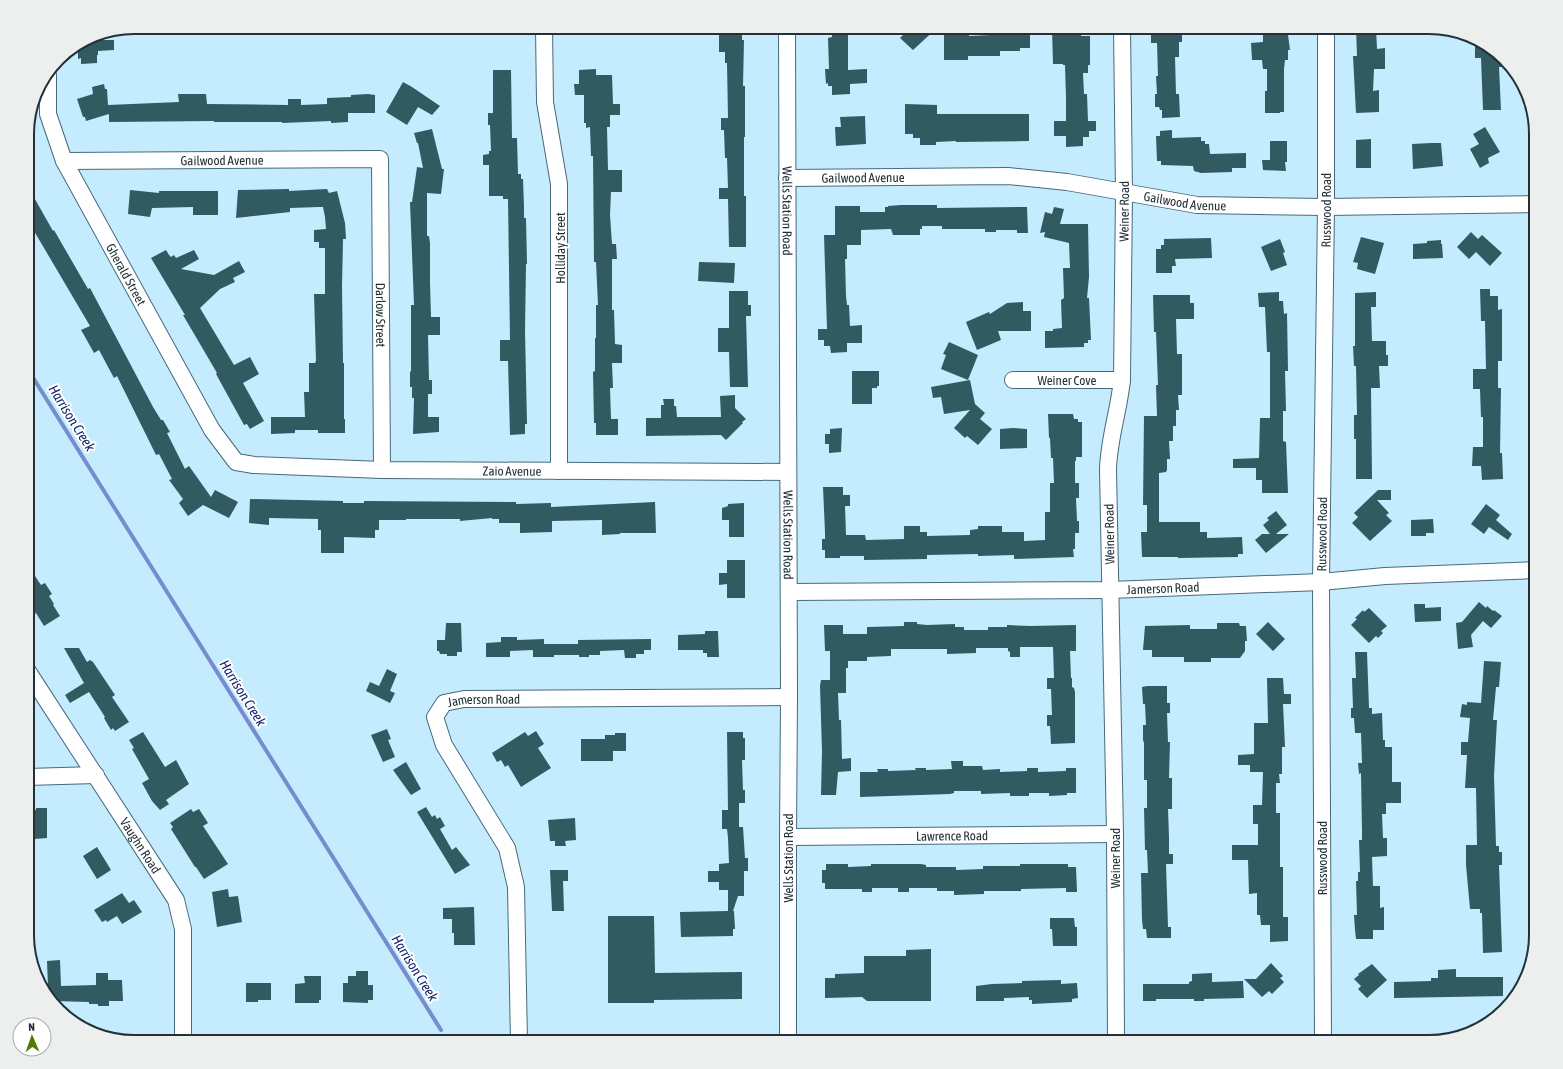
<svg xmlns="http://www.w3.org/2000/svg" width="1563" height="1069" font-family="'Asap Condensed',sans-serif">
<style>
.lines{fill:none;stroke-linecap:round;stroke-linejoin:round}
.stream{stroke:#758dcc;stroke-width:4}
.building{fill:#315a61}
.minor-casing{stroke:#476a7a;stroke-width:18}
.minor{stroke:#fff;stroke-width:16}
.labels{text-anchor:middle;stroke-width:4;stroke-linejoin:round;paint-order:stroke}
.street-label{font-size:13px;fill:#223138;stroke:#fff}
.water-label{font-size:14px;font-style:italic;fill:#14256e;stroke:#fff}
.rim{fill:none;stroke:#223138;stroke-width:2}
</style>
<rect width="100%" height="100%" fill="#c5ecfe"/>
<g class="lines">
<path class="stream" d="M27,368L441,1030"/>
</g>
<path class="building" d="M832,27H848V70L867,69V83L850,84V94L832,95V86H828V83L826,84L825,69H829L828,38L832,37Z
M899,27H938L913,50L900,38L905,33Z
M1263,27H1287L1290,50H1288V60H1285L1284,69V112H1280V113H1265V91H1267V69H1263L1262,60H1252L1251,43L1263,42Z
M1356,27H1376L1377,49L1385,48V69H1374L1373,91L1379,90V112L1356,113L1353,56H1357Z
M1077,28V33H1081V36H1090V65H1088V73H1083L1084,94H1087L1088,121H1096V131H1089V137H1083V146L1066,147V136H1054V121H1066V98L1065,65H1063V64H1053L1052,29Z
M1013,29H1030V48H1020V51H1000V56H968V60H944V30L969,32V36L1013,34Z
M1151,32H1182V42H1179V57H1175L1176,94H1179L1180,117L1162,118V110H1160L1159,107H1155V94H1157L1156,76H1158L1157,43H1151Z
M719,34H742V40H744L743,86H745V137H744V196H746V247H729L728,199H719V188H728L727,158H725L724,130H721V118H728L727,63H725V52H719Z
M86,40H114V50L98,51V55H97V63L81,64V58L78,59V45Z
M1475,41L1489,45L1502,59V67H1499L1501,110H1483L1481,58H1475Z
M596,69V75H612L613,104H620V115H610V127H607L608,170H622V192H611L610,215L612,244H616L617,259H612V310H614L615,344L622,345V363H612L613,388H610L611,419H618V435H596V423H594L593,372L595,371V338H596V305H598L596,262H594L593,156H591L590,127L586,128V123H584V95H575L574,84H579V70Z
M493,70H511L512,138H517L518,174H521V179H523L524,207V218H526L527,264H526L525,331L527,424H525V434L510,435L508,361H500V340H510L508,199H503V196H489V165H483V155L489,154V151H491L490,125H488V113H493Z
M403,82L412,87L440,106L432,115L418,107L407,125L386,112Z
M104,84L105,89H107L108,105L179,102L178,94H206L207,104L288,105V99H301V105L327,104V98L351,97V95L368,94L375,95V113H348V122L331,123V121L282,123V122H214V121L109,122V114L86,121L85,117H83L77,99L93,94L92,87Z
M905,104L937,105V114H1029V141L956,142V141L936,142V145H920V138H913V134H905Z
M865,116L866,144L836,146L835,127H841L840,117Z
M1485,127L1500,152L1488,158L1489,163L1480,168L1470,149L1479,144L1473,134Z
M432,129L442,169H444L441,194L427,193V236H429L430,243V283L431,317H440V335H428L429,380H432V394H428V417H439V432L413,434L414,398H412V387H410V371L411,372V305H414L410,202H412L417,167L423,168L418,143H417L414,133Z
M1172,130V138L1201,137V141H1205V144H1209L1210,154L1246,153V168H1232V172L1201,173L1194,171L1193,166L1161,165V161H1157L1156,136H1160V131Z
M1371,139V168H1356V140Z
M1270,141H1287V162H1285L1286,171L1263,170L1262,160H1270Z
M1431,143H1441L1443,166L1413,169L1412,144Z
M27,185L53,231L54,230L88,289L90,288L153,407L161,420H163L170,432L167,433L185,469L189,466L211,497L215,490L238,502L229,518L203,505L188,516L179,503L183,499L169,480L172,479L159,454L156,455L117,376L114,378L99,350L94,353L84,335L81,330L90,326L34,231L31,225L27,228Z
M289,189V191L327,189L329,193L337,191L345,223L346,239H343L342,286L343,363H344V419H345V433H318V430H295V433L271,434V417H305L304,392H309V363H315L316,361L314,294H325V248H319V242H314V230L326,229L325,217L323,207H319L290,208V212L236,218L238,190Z
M130,190L159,193V191H218V215H193V207L152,208L150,217L128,214Z
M901,205H937V208L1027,207L1028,233H1017V230H996V232H985V229H942V226H922V229H920V235H893L891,229L861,230V245H847V259H845L846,296L847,305H849L850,326L862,325V343H847V352L831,353L830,346H824V340H818V329H827L824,235H835V206H860V212H885V207H888V206Z
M1054,207L1064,209L1060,224H1088L1089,277L1087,298H1089L1091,340H1088V343H1084V347L1045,348V331H1053V329L1062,328L1061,300L1064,298L1063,268H1070L1069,243L1044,237L1045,232L1040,233L1045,212L1052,214Z
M1471,232L1478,239L1482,235L1502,253L1490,266L1476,252L1469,259L1457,247Z
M1361,237L1384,243L1375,274L1357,269L1358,263L1353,262Z
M1211,238L1212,258L1175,259L1176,266H1172V273H1156V249H1161V245H1164V239Z
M1280,239L1285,252L1283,253L1287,265L1271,271L1261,247Z
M1441,240V244H1442L1443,258L1413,259V244L1427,243V241Z
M166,250L169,255L171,257L174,255L176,258L194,250L199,259L181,269L214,275L239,261L245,272L233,278L235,282L220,289L200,308L234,365L250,357L259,374L243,383L264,421L250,429L247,424L244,425L216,374L217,373L183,315H185L151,258Z
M699,262L735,263L734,283L698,281Z
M1480,289H1490V296H1498V310L1502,309V361H1498V388H1501L1500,453H1502L1503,479L1482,480L1481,466H1472L1473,447H1483V417H1481L1480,389H1473V369H1486L1485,321H1481Z
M729,291H748V305H751V316H746L748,387H730L729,352H718V328H729Z
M1279,292V301H1283L1284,314L1287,313L1288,371H1285L1286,411H1283V441L1286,442L1288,493H1262V480H1256V468H1233V459L1259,458L1260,418H1270V352H1267L1265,307H1259L1258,293Z
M1376,292V307H1371L1372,341H1386V355H1388V366H1379L1380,388H1371L1372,479H1356V439H1354V415H1357L1356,366H1354L1353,346H1355V293Z
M1153,295H1190V303H1194V319H1176L1177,354H1182V395H1178L1179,410H1176V426H1173V441H1169L1170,459H1167V470L1166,472L1159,473V522H1200V532H1207V538L1242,537L1243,554H1238V557L1178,558V557H1142L1141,532H1147V505H1143L1144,416H1157L1156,385H1158L1156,332H1154Z
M1023,302V311H1031V331H998L1001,340L977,350L966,322L989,312L990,314L1007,303Z
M949,342L978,355L968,380L941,369L946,355L943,354Z
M852,371H879V386H877V388H872V404H852Z
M970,380L975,404L985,413L980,419L992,429L978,445L967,436L965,438L954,428L970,410L944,414L941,397L933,398L931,387Z
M735,395V408L746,419L742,422L743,423L726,440L721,435L646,436V418H661V405H664L663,399H674V406H676L677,417H721L720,396Z
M1048,414H1073L1074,419H1078V422H1082V457H1076V461H1075V483H1079V498H1076L1077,521H1079V533H1075V549H1073L1074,557L1014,559V555L978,556V554L927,555V559L864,560V556H840V558H825V550H822V539H825V532L823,487H843V495H850V506H845L846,535H865L866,540L904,539V526H920V532H927V536L970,535V530L978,529V526H1002V532H1024V541L1045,540V512H1050V483H1054L1053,458H1051L1050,438H1049Z
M842,428L841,452L829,453V444H825V434H830V429Z
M1013,428L1027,429V448L1000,449V429Z
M1378,490H1391V500H1377L1389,513L1386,515L1392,521L1370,541L1352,523L1358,517L1354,513Z
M250,499L343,501V503H364V501L516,502V504L551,503V507L655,502L656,533H620V534L602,535V520L552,521V532L520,533V523H499V519H492V518L460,521V519H406V520H379V530H375V538L344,537V553H321V530H318V519L269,518V525L249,523Z
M744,503V537H729V520H722V508L728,506V504Z
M1486,504L1500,515L1496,520L1512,534L1508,540L1489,527L1484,534L1471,524Z
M1276,511L1287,525L1276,534H1289L1266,553L1255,540L1262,534H1270L1263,525L1269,520L1267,518Z
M1433,519L1434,533H1426V536H1411V520Z
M727,560H745V598H727V584L719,585V573H727Z
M27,564L41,585L45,583L52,594L49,596L54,604L53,605L60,616L44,626L36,613L33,615L27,607Z
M1479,602L1486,608L1487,606L1493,611L1494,610L1502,616L1491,628L1483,621L1471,635L1473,647L1458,649L1456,623L1462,622Z
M1414,604H1425V608L1441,607V621L1415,622Z
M1369,608L1387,626L1381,631L1383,633L1378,638L1376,636L1369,643L1351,625L1357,619L1355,618L1363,610L1364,612Z
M904,622H917V624L927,625L955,624V627H964V630H988V627H1007V625L1031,626L1076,625V651H1070L1071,678H1072V687L1074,688L1075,692V743L1051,744L1050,726H1047V715H1052L1051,689H1047V678H1054L1053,647H1020V657H1010V652L1008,651V648H976V653L947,654V649H891V656L867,657V661H848V668H846V693H838L839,720H841L842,759L851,758V771L838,772L836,795H821L822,751L820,686L821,680H830V651H825L824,625H843V634H867V627L904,626Z
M1268,622L1285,639L1273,651L1256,634Z
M446,623H461L462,652H457V656H447V654H440L439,651H437V640H445Z
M1217,623H1239L1240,626H1246L1247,641H1245V651L1240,658H1211V662H1184V657H1152V650H1143L1145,626L1190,625V629H1217Z
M705,631H718L719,657H707V653H703V650H678V635L705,634Z
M501,637H517V640L544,639V644H578V640L651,639V650H644V654H636V658H625L624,650L600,651V655H589V657H579V655H554V657H533V650L510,651V657H486V643L501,642Z
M64,648H79L87,662L90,660L93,662L115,695L112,697L129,722L115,731L113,728L111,730L104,718L105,717L89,692L70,703L65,695L84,683Z
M1355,652H1367L1369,708H1372V714L1382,713L1383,740H1385V747H1392V782H1401V803H1386V814H1382L1383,838H1387V856L1372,857L1373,886H1380V908L1384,907V930H1373V939H1356L1355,930L1354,915H1357L1356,881H1358V872H1360L1359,840H1362V832L1361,773L1359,774L1358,763H1362L1361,733H1355L1354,718H1351V708H1353L1352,678H1356Z
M1484,661L1501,662L1499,687H1496L1493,720H1497L1494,776L1496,846H1499V852H1502V865H1499L1502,952L1483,953L1482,913H1480V909H1470L1466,865V845H1477L1476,788H1465L1467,755H1461V742H1468L1470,718L1460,717L1462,704L1467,705V702L1481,703Z
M387,669L397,674L390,691L395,693L390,703L366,691L370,682L379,686Z
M1267,678H1283L1284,694H1291V704H1283L1285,747H1282V774H1279L1280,783H1276V813H1280V867H1283V917H1288V941L1270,942V925H1261L1260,915H1257V893L1249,894L1248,860H1232V845H1258V824H1253V805H1262L1263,772H1250V765H1238V755L1254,754V723H1268Z
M1147,686H1167V703H1170V713H1167L1168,742H1170L1169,778H1172V809H1168L1169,837V854H1173V864H1166L1168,927H1171V938H1147L1146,929H1143L1142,920L1141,873H1148L1147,850H1145L1144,808H1147V780H1144V743L1143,740V725H1146L1145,704H1143L1142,687Z
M387,729L391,739L388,740L395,757L383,762L371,735Z
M536,731L544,744L538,748L551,768L521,787L508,765L505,767L501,760L497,762L492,753L525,732L528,736Z
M143,732L165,767L176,760L189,784L166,800L169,804L160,810L152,801L142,783L149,779L132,749L134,748L129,740Z
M727,732H743V738H745V760H742L743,790H745V803H739V827H743L745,858H748V871H744V896H738L733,911H734L735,929H733V936L681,937L680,912L728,911V890H719V882H708V871H719V864L729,863L728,838L727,829H722V810H728Z
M615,733H626V751H613V761H581V739H605V735H615Z
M951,761H963V766H982L983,770L1000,769V772L1027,771V768H1038V772L1066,771V768H1076V793H1067V795L1049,796V793H1029V796H1010V793L981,794V791H954V793L950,794L860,797V772H878L877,769H888V771L916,770L915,768H926V770L952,769Z
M406,762L421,789L411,795L393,770Z
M426,807L432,817L435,815L437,819L440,817L445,826L440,829L452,850L456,847L470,865L455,874L417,812Z
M36,808H47V838L34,839L33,828H27V810H36Z
M191,809L193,812L199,809L208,823L203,826L228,864L204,879L196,867H195L171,829L173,827L170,823Z
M575,818L576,840L565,841L566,846H555V841H550L548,820Z
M97,847L111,870L97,879L83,856Z
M826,864H848V867L871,866V864H921L926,865V867H956V870L983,869V866H1020V864H1068V867H1076L1077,892H1066V888L1021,889V891H984V894L954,895V891H937V888H909V892H898V888H872V892H862V889H825V883H822V870H826Z
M550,870H568V881H563L564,911H552Z
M228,889L229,897L238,896L242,922L217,927L212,892Z
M122,893L129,903L134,900L142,912L122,924L117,916L107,922L106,920L102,922L94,910Z
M474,907L475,945H454V933H452V919H443V908Z
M608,916H654L655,973L742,972V999L654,1000V1003H608Z
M1050,918H1074L1075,927H1077V946H1053L1052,929H1050Z
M931,949V1001H867L862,997L825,998V978H835V974L864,973V956H906V950Z
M60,960L61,986L96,985V973H108V980H122L123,1001H109V1006H98V1004H89V1002L53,1001L41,988L48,987L47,961Z
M1271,963L1283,976L1280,978L1284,982L1272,994L1269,991L1262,997L1244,979H1256Z
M1372,964L1387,980L1367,998L1358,989L1361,986L1354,979L1359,975L1358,974Z
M1456,969V977H1503V996L1394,998V982L1431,981V978H1438V970Z
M356,971H368V985H373V1000H368V1003L343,1002V983H348V976H356Z
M1212,973V982L1243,981L1244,998L1204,999V1001H1194V999H1156V1001H1143V984H1189V982L1192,981V974Z
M304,976H321V1000H319V1003H295V984L305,983Z
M1061,980V984L1077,983L1078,998L1072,999V1002L1032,1004V1000H1029V997L1004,998V1001H976V986L992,984L1022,983V981Z
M246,983H271V1000H258V1002H246Z"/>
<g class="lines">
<g class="minor-casing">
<g id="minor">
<path d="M544,27L545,102L559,184V471"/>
<path id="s1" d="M787,27L789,697L788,837V1042"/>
<path id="s2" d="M48,75V114L64,161L212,430L236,462L254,465L382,470L788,472"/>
<path id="s3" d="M64,161L380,159L382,470"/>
<path id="s4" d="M787,178L1008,176L1067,182L1197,205L1326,207L1536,204"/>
<path id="s5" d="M1013,380H1122"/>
<path id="s6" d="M789,592L1110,590L1321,582L1385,576L1536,570"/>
<path id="s7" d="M27,670L176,900L183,929V1042"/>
<path d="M27,777L96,775"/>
<path id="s8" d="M788,837L1115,834"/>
<path id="s9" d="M519,1042L516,887L507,848L444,745L435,717L444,703L464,699L789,697"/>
<path id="s10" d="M1116,1042L1115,834L1108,469C1109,438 1119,410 1122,380L1124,193L1122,27"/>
<path id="s11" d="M1323,1042L1321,582L1326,207V27"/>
</g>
</g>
<use href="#minor" class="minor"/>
</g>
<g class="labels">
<g class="street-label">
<text dy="5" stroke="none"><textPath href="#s3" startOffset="158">Gailwood Avenue</textPath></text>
<text dy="5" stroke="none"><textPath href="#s4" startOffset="76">Gailwood Avenue</textPath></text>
<text dy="5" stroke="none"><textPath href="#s4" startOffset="400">Gailwood Avenue</textPath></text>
<text dy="5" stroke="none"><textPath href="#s1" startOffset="184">Wells Station Road</textPath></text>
<text dy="5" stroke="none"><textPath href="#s10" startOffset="832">Weiner Road</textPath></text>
<text dy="5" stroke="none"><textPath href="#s11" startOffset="832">Russwood Road</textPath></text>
<text transform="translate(560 248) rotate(-90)" y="5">Holliday Street</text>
<text dy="5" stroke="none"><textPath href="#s2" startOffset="218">Gherald Street</textPath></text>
<text dy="5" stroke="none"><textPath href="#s3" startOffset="472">Darlow Street</textPath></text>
<text dy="5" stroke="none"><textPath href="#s5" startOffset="54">Weiner Cove</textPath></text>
<text dy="5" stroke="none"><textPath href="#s2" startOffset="712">Zaio Avenue</textPath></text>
<text transform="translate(1109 534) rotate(-91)" y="5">Weiner Road</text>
<text dy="5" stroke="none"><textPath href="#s11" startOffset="508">Russwood Road</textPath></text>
<text dy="5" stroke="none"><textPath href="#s1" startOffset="508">Wells Station Road</textPath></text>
<text dy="5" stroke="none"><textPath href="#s6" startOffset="374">Jamerson Road</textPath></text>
<text dy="5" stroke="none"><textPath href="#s9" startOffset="402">Jamerson Road</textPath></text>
<text dy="5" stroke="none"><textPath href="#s8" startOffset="164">Lawrence Road</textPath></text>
<text dy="5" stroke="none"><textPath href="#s7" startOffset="209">Vaughn Road</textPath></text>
<text transform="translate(788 858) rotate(-90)" y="5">Wells Station Road</text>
<text transform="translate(1115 858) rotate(-90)" y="5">Weiner Road</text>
<text transform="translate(1322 858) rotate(-90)" y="5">Russwood Road</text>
</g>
<g class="water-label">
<text transform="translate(72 418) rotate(58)" y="5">Harrison Creek</text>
<text transform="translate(243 693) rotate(58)" y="5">Harrison Creek</text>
<text transform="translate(415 968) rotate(58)" y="5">Harrison Creek</text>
</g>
</g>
<path d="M0 0H1563V1069H0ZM134 34H1429A100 100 0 0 1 1529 134V935A100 100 0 0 1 1429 1035H134A100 100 0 0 1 34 935V134A100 100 0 0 1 134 34Z" fill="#edefef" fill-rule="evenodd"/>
<path class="rim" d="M134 34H1429A100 100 0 0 1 1529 134V935A100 100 0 0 1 1429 1035H134A100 100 0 0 1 34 935V134A100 100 0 0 1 134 34Z"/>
<g transform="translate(32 1037) rotate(358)"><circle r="19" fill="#ffffff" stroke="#a7adaf"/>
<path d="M0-3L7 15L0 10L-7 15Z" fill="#4f7c01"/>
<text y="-6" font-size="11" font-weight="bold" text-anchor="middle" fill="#223138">N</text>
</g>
</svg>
